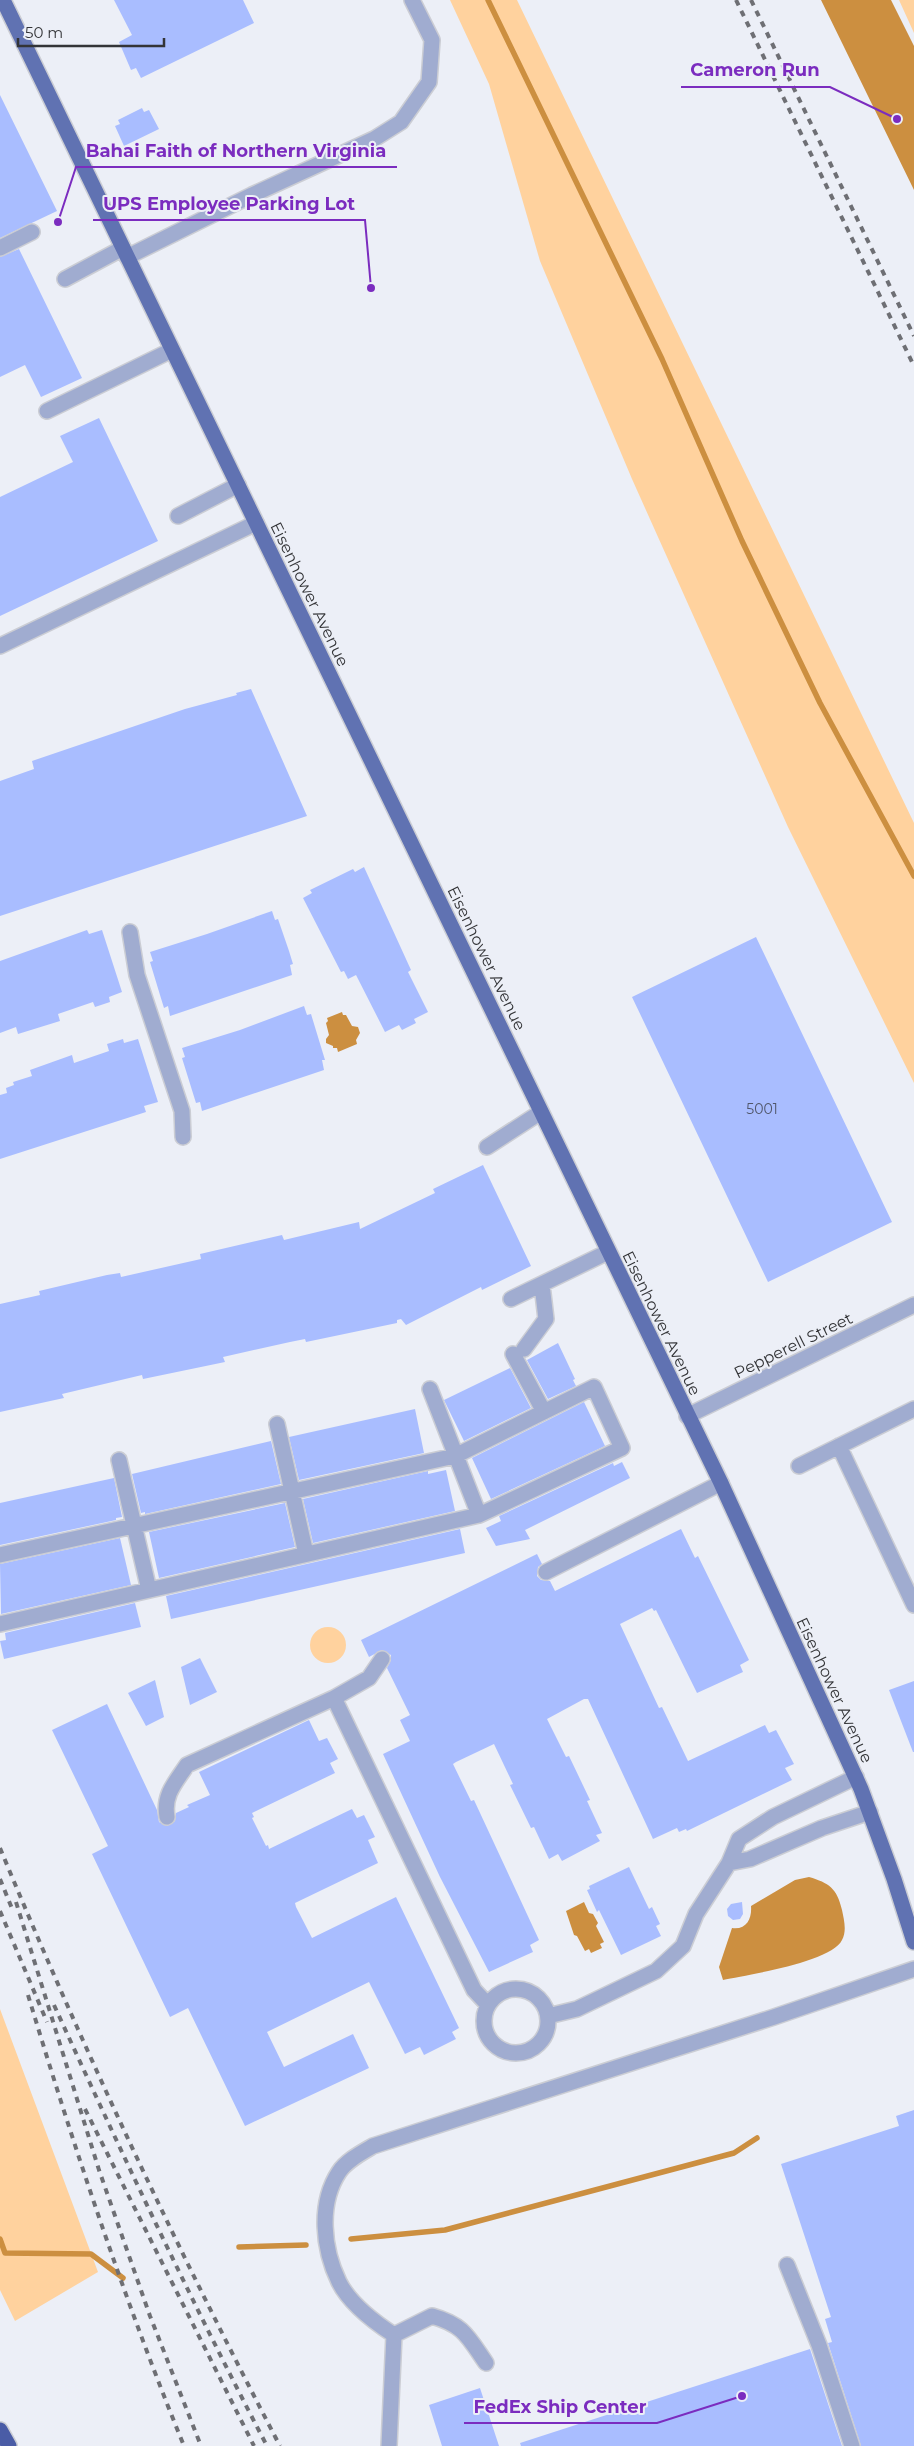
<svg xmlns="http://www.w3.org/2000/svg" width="914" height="2446" font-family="Montserrat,sans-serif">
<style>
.green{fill:#ffd29e}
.water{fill:#cc8f40}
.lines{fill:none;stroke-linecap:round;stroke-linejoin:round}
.stream{stroke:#cc8f40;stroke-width:5.5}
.building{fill:#a9bdff}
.minor-casing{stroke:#cbcdd4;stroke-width:18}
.major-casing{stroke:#cbcdd4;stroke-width:18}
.highway-casing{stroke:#cbcdd4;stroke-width:18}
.minor{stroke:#a0acd0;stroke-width:15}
.major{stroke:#6072b2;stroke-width:15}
.highway{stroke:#4a5ca6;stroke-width:15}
.rail{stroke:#6e6f74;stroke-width:4;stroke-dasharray:6 6;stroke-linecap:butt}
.labels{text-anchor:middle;stroke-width:4;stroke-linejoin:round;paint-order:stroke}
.number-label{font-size:14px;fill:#505669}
.street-label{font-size:16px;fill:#333437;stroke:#eceff7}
.leader{fill:none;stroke:#7b2cbf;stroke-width:2}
.callout-dot{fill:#7b2cbf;stroke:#eceff7;stroke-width:2}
.callout-label{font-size:18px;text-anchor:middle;font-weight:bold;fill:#7b2cbf;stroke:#eceff7;stroke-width:4;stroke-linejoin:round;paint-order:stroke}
</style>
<rect width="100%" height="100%" fill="#eceff7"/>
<path class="green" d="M450,0H517L914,823V1083L788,827L632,479L540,261L489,84Z
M899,0H914V33Z
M310 1645a18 18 0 1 1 36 0a18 18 0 1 1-36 0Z
M0,2009L98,2272L15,2321L0,2290Z"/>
<path class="water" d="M821,0H891L914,46V190Z
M342,1012L343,1015H346L352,1026L358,1027L360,1033L356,1040L357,1044L338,1052L337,1048H333V1046L326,1043V1039L329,1035L326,1023L328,1021L327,1018Z
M809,1877C829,1883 837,1888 842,1910C844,1920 847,1931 842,1940C832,1962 747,1975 723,1980L719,1967L732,1928C747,1930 752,1918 751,1906L795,1880Z
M584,1902L589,1913L593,1914L598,1923L596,1926L604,1942L600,1944L602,1948L591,1953L589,1949L585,1951L577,1936L574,1935L566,1911Z"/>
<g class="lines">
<path class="stream" d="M488,0L662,359L742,541L820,703L914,876
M0,2239L5,2253L91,2254L123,2278
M351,2239L445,2230L734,2153L757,2138
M239,2247L306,2245"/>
</g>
<path class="building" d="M114,0H243L254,23L141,78L136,68L131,70L119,42L132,35Z
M0,95L57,211L0,238Z
M142,108L144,112L149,110L159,129L124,146L115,126L120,124L118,120Z
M19,249L82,378L41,397L25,365L0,377V257Z
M99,418L158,541L0,616V497L73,462L60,436Z
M251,689L307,816L0,916V781L34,769L32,761L185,709L237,695L236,693Z
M364,867L411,970L408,972L428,1012L414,1019L416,1023L402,1030L399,1025L385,1032L356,975L348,979L344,971L341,972L303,898L312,893L310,890L353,869L355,872Z
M272,911L275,920L278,919L289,951L293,964L290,965L292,975L170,1016L168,1006L164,1008L160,995L150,962L153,961L150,952L207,934Z
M87,930L89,934L102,930L122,992L109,997L110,1002L95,1007L93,1002L58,1014L60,1021L18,1034L16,1027L0,1033V961Z
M756,937L892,1222L768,1282L632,997Z
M304,1006L307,1015L311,1014L325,1060H322L324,1070L202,1111L200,1102L196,1103L182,1058L185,1057L182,1048L240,1030Z
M123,1039L124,1043L138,1039L158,1102L144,1106L146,1112L0,1159V1095L7,1093L6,1088L14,1085L13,1082L32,1076L30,1070L72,1055L74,1063L109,1051L107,1044Z
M483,1165L531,1266L482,1290L481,1287L406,1325L401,1319L397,1320V1323L306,1342L305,1339L290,1342L223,1357L225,1362L143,1379L142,1375L62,1394L64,1398L0,1412V1304L40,1295L39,1291L107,1275L120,1273L121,1277L201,1259L200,1254L282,1235L284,1240L359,1222L360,1229L435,1193L433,1189Z
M558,1343L575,1379L573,1380L576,1386L548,1399L527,1360Z
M510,1368L531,1408L464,1441L444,1400Z
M584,1402L605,1446L491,1499L472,1458Z
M415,1409L424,1453L299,1480L289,1437Z
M271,1441L281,1484L145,1514V1512L141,1513L132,1474Z
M622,1462L630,1478L525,1530L530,1539L496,1546L486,1528L501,1521L499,1516L613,1463L614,1466Z
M446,1470L455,1511L313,1543L303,1499L428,1471V1474Z
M114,1478L122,1517L116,1518V1520L0,1545V1503Z
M285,1503L295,1547L159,1578L149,1532Z
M460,1529L465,1553L171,1619L166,1596Z
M681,1529L695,1558L698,1556L749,1660L740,1665L743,1672L697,1693L656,1610L654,1611L652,1608L620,1624L659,1708L662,1707L688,1761L765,1725L769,1733L776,1730L794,1764L785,1768L792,1780L687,1831L686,1829L679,1832L677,1828L653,1839L588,1699H584L547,1719L566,1757L569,1756L590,1800L587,1801L602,1833L596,1835L600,1841L562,1861L558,1854L549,1859L534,1827L531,1828L510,1785L513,1784L494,1744L456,1762L453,1764L471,1801L474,1800L539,1940L530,1945L533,1952L489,1972L440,1877L383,1754L410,1741L400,1720L410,1715L387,1668L391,1660V1655L382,1650L369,1657L361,1640L537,1554L542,1564L538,1567L537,1576L541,1580L550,1581L555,1591Z
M120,1538L131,1585L1,1614L0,1564Z
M135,1603L141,1627L4,1659L0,1641L6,1640L5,1633Z
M200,1658L217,1692L190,1705L181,1667Z
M155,1680L164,1717L146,1726L128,1693Z
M914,1681V1752H913L889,1690Z
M107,1704L157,1810L159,1822L167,1826L175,1821L176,1813L189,1807L187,1805L210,1795L199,1772L309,1720L319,1741L327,1738L338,1759L330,1763L335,1773L252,1813L254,1817L252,1818L266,1846L268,1845L269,1849L352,1809L357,1818L364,1815L375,1837L368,1840L378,1863L295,1903L296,1907L312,1938L396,1897L459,2028L452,2032L456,2039L424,2055L420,2047L405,2054L369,1982L267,2032L284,2067L353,2034L369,2068L245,2126L188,2008L170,2017L92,1854L108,1846L52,1730Z
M629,1867L649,1909L652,1907L660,1924L656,1926L661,1936L621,1955L599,1910L597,1912L587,1890L590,1889L589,1886Z
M742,1902L743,1914L740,1919L733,1920L728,1916L727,1909L731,1904Z
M914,2110V2446H861L828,2343L832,2342L825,2319L831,2317L781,2164L899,2126L896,2116Z
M810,2349L842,2446H521L520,2443Z
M480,2388L499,2446H442L429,2405Z"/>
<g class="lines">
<g class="minor-casing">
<path id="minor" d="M0,248L32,232
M127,257L252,195L374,139L401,122L429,82L432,40L412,0
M65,279L123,248
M47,411L172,350
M178,516L238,485
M0,646L256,523
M130,932L137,975L182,1111L183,1137
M487,1147L541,1112
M511,1299L608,1252
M524,1349L546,1319L542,1285
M513,1354L544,1412
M430,1389L479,1515
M687,1416L914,1305
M277,1424L306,1554
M839,1446L914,1605
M119,1460L149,1590
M799,1466L914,1409
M0,1555L455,1456L594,1387L622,1448L479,1515L0,1624
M546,1572L721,1483
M334,1698L369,1678L382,1659
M167,1817C163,1795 175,1783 187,1765L334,1698L474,1990L488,2005
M729,1863L750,1859L822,1828L870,1812
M484 2021a32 32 0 1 1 64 0a32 32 0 1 1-64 0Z
M548,2016L577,2009L656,1971L683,1946L696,1914L729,1863L739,1839L773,1817L856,1777
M787,2265L819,2345L852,2446
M394,2335L432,2316C464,2325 468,2337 486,2363
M389,2446L394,2335C374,2322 350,2304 339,2282C323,2249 318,2204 339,2172C346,2161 361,2153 373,2146L774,2017L914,1969"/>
</g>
<g class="major-casing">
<path id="major" d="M3,0L720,1481L861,1789L894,1879L914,1942"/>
</g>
<g class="highway-casing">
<path id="highway" d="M0,2430L9,2446"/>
</g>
<use href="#minor" class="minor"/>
<use href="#major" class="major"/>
<use href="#highway" class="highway"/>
<path class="rail" d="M736,0L914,366
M751,0L914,336
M0,1848C84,2051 178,2251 280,2446
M0,1879L13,1911
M16,1902L99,2170L150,2316L201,2446
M0,1911L47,2022
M28,1995C74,2147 124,2299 184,2446
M54,2005C122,2154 191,2301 267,2446
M85,2109L254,2446"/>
</g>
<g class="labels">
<g class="number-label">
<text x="762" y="1114">5001</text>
</g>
<g class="street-label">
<text transform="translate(310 594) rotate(64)" y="6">Eisenhower Avenue</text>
<text transform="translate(487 958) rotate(64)" y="6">Eisenhower Avenue</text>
<text transform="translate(662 1323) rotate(64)" y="6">Eisenhower Avenue</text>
<text transform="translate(793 1345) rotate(-26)" y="6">Pepperell Street</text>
<text transform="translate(835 1690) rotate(65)" y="6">Eisenhower Avenue</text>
</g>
</g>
<path class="leader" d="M897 119L830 87H681M58 222L76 167H397M371 288L365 220H93M742 2396L657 2423H464"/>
<g class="callout-dot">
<circle cx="897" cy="119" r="5"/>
<circle cx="58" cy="222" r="5"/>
<circle cx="371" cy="288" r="5"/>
<circle cx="742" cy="2396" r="5"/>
</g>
<g class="callout-label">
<text x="755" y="76">Cameron Run</text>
<text x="236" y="157">Bahai Faith of Northern Virginia</text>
<text x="229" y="210">UPS Employee Parking Lot</text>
<text x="560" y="2413">FedEx Ship Center</text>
</g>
<path d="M18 38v8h146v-8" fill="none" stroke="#333437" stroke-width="2.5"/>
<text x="25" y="38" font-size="15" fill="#333437" stroke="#eceff7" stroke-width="4" paint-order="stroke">50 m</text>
</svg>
